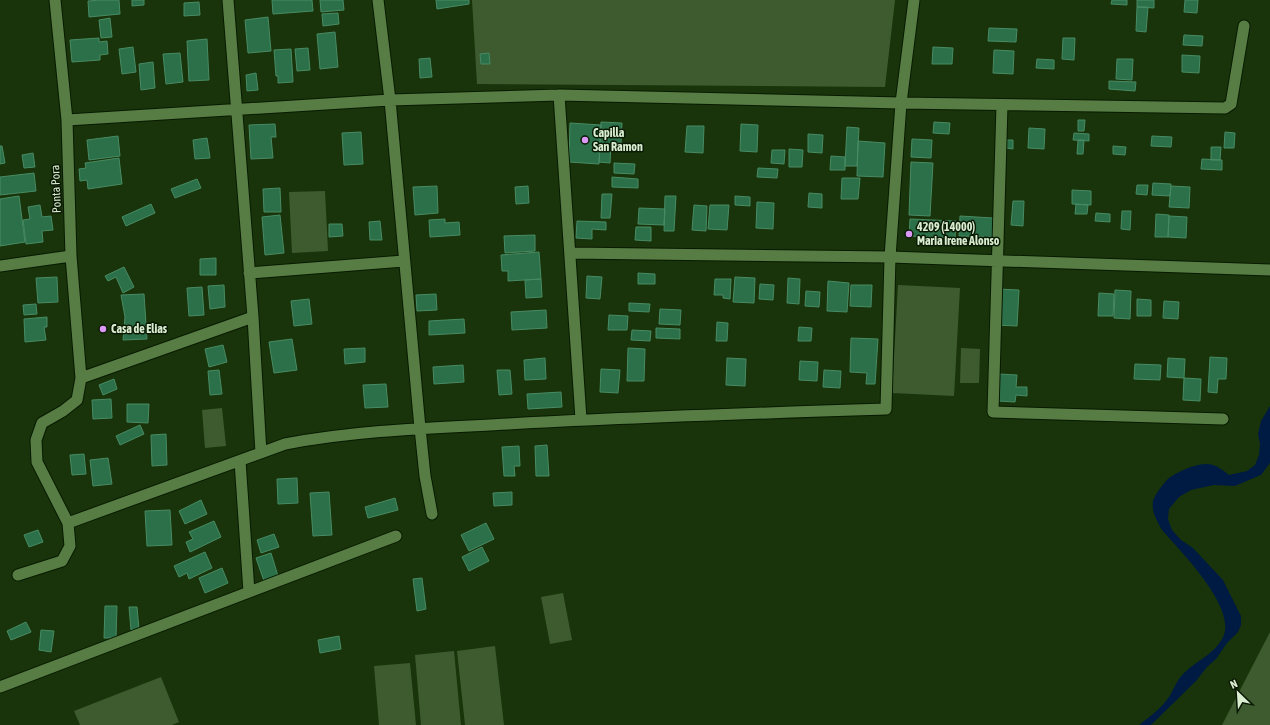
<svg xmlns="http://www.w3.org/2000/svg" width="1270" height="725" font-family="'Asap Condensed',sans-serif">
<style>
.green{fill:#3d5b2f}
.water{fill:#001b43}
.building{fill:#2c704a;stroke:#488b63}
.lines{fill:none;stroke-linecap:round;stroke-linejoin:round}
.street-casing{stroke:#081a01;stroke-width:13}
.street{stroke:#577d45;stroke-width:11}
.poi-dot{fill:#db99f5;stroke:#0a1904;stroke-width:1.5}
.labels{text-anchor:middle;stroke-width:3;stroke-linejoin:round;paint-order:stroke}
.poi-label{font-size:12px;font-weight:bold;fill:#d9eed0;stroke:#0a1904;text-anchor:start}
.street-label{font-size:12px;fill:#d9eed0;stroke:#0a1904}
</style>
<rect width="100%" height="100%" fill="#19340a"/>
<path class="green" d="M472,0H895L885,87L477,84Z
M325,191L328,251L292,253L289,192Z
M898,285L960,288L954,396L892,393Z
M961,348L980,349L979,383H960Z
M222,408L226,446L205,448L202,410Z
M563,593L572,640L550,644L541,597Z
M1270,632V725H1222Z
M495,646L504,725H465L457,651Z
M454,651L461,725H421L415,655Z
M410,663L416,725H379L374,666Z
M161,677L179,722L172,725H80L74,711Z"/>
<path class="water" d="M1270,406V463L1261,475L1235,486L1214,485L1191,490L1179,497L1169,509L1168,519L1172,530L1181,540L1193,548L1223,580L1241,616V625L1238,632L1227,643L1216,659L1207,667L1196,681L1151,725H1139C1148,718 1159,710 1166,701C1173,693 1176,680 1184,673C1196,661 1214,654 1222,639C1240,610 1180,551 1162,530C1157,521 1151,511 1153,501C1154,496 1165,481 1169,478C1179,471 1201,461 1213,465C1219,467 1224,471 1229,475L1247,471L1255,465L1259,455L1260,444L1258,434L1261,421Z"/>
<path class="building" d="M100,0H119L120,14L89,17L88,1Z
M132,0H144V5L132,6Z
M272,0H312L313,11L273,14Z
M320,0H343L344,10L321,12Z
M436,0H469V4L437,9Z
M1112,0H1127V5L1111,4Z
M1137,0H1154V8L1137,7Z
M1185,0H1198L1197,13L1184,12Z
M199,2L200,15L184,16V3Z
M1137,7H1148L1146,32L1136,31Z
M338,13L339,24L323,26L322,14Z
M268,17L271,51L248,53L245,20Z
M110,18L112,37L101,38L99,20Z
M989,28L1017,29L1016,42L988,41Z
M335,32L338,67L320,69L317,34Z
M1184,35L1203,36L1202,46L1183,45Z
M99,38V42L107,41L108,54L100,55V60L72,62L70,40Z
M1063,38H1075L1074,60L1062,59Z
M207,39L209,80L189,81L187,41Z
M133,47L136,72L122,74L119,49Z
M933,47L953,48L952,64H932Z
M308,48L310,70L297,71L295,49Z
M291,49L293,82L278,83V76H276L274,50Z
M994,50L1014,51L1013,74L993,73Z
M180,53L183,82L166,84L163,54Z
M489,53L490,64H481L480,54Z
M1182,55L1200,56L1199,73L1182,72Z
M430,58L432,77L420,78L419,59Z
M1037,59L1054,60V69L1036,68Z
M1117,59H1133L1132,80L1116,79Z
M153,62L155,88L141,90L139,64Z
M256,73L258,90L247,91L246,75Z
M1109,81L1136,82L1135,91L1109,89Z
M1078,120H1085L1084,131H1078Z
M601,122L622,123L621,143L611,142L610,163L599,162Z
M934,122L950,123L949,134L933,133Z
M570,123L601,125L599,164L569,162Z
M275,124L276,137H271L273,158L251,159L249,125Z
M741,124L758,125L757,152L740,151Z
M687,126H704L703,153L685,152Z
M847,127L859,128L857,166H845Z
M1029,128L1045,129L1044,149L1028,148Z
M361,132L363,164L344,165L342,133Z
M1225,132L1235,133L1234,148H1224Z
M1074,133L1089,134V141L1073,140Z
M808,134L823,135L822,153L808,152Z
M118,136L120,156L89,160L87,140Z
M1152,136L1172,137L1171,147L1151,146Z
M207,138L210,158L195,159L193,140Z
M912,139L932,140L931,158L911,157Z
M1007,140H1013V149L1006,148Z
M1078,140H1084L1083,154H1077Z
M858,141L885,143L883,177L857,176Z
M0,146H2L5,163L0,164Z
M1113,146L1126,147L1125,155L1113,154Z
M1211,147H1221L1220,160H1211Z
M789,149L803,150L802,167H789Z
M772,150H785L784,164L771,163Z
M33,153L35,167L24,168L22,155Z
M831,156L845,157V170H830Z
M119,158L122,184L88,189L87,180L80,181L79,169L86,168L85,163Z
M1202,159L1222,160V170L1201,169Z
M911,162L933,163L930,216L909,215Z
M614,163L635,164L634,174L614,173Z
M758,168L778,169L777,178L757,177Z
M34,173L36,191L0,195V177Z
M612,177L638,179V188L612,187Z
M842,178H860L858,199H841Z
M197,179L201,188L175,198L171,189Z
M1153,183L1171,184L1170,196L1152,195Z
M1137,185H1148L1147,195L1136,194Z
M437,186L438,213L415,215L413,187Z
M528,186L529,203L516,204L515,187Z
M1171,186L1190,187L1189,208L1169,207Z
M280,188L281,212H264L263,189Z
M1072,190L1091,191V205L1072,204Z
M809,193L822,194V208L808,207Z
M602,194H612L610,218H601Z
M19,196L25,242L0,246V199Z
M665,196H676L674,231H664Z
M735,196L750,197V206L735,205Z
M1013,201H1024L1023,226L1011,225Z
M757,202L774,203L773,229L756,228Z
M151,204L155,213L126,226L122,217Z
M1076,204L1088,205L1087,214H1075Z
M40,205L42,217L51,216L53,230L42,231L43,242L26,244L23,220L30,219L28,207Z
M694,205L707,206L706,231L692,230Z
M710,205H729L727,230L708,229Z
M639,208L665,209L664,225L638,224Z
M1122,211H1131L1130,230L1121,229Z
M1096,213L1110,214V222L1095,221Z
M1156,214L1169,215L1168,237H1155Z
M280,215L284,253L265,255L262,217Z
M960,216L993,218L992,237L959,236Z
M1169,216L1187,217L1186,238L1168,237Z
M445,219V223L459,222L460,235L430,237L429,220Z
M910,219L956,221L955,238L909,236Z
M380,221L382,240H370L369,222Z
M577,221L606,222V230L592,229V239L576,238Z
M329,224H342L343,236L329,237Z
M636,227H651V241L635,240Z
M535,235V251L505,253L504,236Z
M539,252L541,279L508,281V271H502L501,255Z
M216,258V275H200V259Z
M124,267L134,287L123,293L116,277L108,281L105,276Z
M638,273L655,274V284H638Z
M587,276L602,277L600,299L586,298Z
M57,277L58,302L38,303L36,278Z
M735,277L755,278L754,303L733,302Z
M788,278L800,279L799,304L787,303Z
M541,279L542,297L526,298L525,280Z
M715,279H731L730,299L723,298V295H714Z
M828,281L849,283L847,312L827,311Z
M760,284L774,285L773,300L759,299Z
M224,285L225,307L210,309L208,286Z
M851,285H872L871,307L850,306Z
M202,287L204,315L189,316L187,288Z
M997,289L1019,290L1017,326L996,325Z
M1115,290L1131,291L1130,319L1114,318Z
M806,291L820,292L819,307L805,306Z
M1099,293L1114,294L1113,316H1098Z
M144,294L147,339L123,340L125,317L121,295Z
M436,294L437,310L417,311L416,295Z
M309,299L312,324L294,326L291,301Z
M1137,299L1151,300V316H1137Z
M1164,301L1179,302L1178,319L1163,318Z
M629,303L650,304L649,312L629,311Z
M36,304L37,314L24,315L23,305Z
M660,309L681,310L680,325L659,324Z
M546,310L547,328L512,330L511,312Z
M609,315L628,316L627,330H608Z
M47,317V327H44L46,340L25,342L24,319Z
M464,319L465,333L429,335V321Z
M717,322L728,323L727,341H716Z
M799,327L812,328L811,341H798Z
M656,328L680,329V339L656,338Z
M632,330L651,331L650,341L631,340Z
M851,338L878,339L875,384H866L867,373L850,372Z
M292,339L297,370L274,373L269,342Z
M223,345L227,362L209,367L205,349Z
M365,348V362L345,364L344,349Z
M628,348L645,349L644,381H627Z
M1210,357L1227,358L1226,379H1218L1217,393L1208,392Z
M545,358L546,379L525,380L524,360Z
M727,358L746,359L745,386L726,385Z
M1168,358L1185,359L1184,378L1167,377Z
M800,361L818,362L817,381L799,380Z
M1135,364L1161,365L1160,380L1134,379Z
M463,365L464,382L434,384L433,367Z
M601,369L620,370L618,393L600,392Z
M219,370L222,394L210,395L208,371Z
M497,370H510L512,394L499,395Z
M824,370L841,371L840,388L823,387Z
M999,374L1017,375L1016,387H1027V396L1016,395L1015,402L998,401Z
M1184,378L1201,379L1200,401L1183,400Z
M114,379L117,389L103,395L99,385Z
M386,384L388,407L365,408L363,385Z
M561,392L562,407L528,409L527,394Z
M111,399L112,418L93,419L92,400Z
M127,404H149L148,423L127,422Z
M140,425L144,434L120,445L116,436Z
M166,434L167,465L152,466L151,435Z
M547,445L549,476H536L535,446Z
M519,446L520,466H514L515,476H504L502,447Z
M84,454L86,474L72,475L70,455Z
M108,458L112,484L93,486L90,460Z
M297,478L298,503L278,504L277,479Z
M329,492L332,535L313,536L310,493Z
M512,492V505L494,506L493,493Z
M395,498L398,510L368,518L365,507Z
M201,500L207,514L185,524L179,511Z
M170,510L172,545L147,546L145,511Z
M214,521L221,537L190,552L186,542L193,539L189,532Z
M486,523L494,539L469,551L461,535Z
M38,530L43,542L29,547L24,535Z
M274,534L279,547L261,553L257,540Z
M482,547L489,561L469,571L462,557Z
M205,552L212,568L189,579L187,573L179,577L174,566Z
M271,553L278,576L264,581L256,558Z
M222,568L228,583L205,593L199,578Z
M422,578L426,609L417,611L413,579Z
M105,606H117L116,638H104Z
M129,607H137L139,629L131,630Z
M26,622L31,632L11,640L7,631Z
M41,630L54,631L51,652L39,650Z
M339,636L341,649L320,653L318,640Z"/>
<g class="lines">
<g class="street-casing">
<path id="street" d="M228,0L253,317L261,453
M378,0L390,100L420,428L425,476L432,514
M559,95L581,419
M1002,105L993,412L1223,419
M67,120L390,100L559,95L901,103L1225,108L1231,104L1244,26
M571,253L890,257L1270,270
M0,266L71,256
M249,273L404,261
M81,378L253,317
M240,461L249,592
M68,523L285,444C358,430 434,428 508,424C634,417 760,413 886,409L890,257L901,103L914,0
M18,575L62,561L70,546L68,523L37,462L36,440L42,423L63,411L77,400L81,378L71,256L67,120L55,0
M0,687L396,536"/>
</g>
<use href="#street" class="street"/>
</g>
<g class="poi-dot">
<circle cx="585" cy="140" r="4"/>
<circle cx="909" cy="234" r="4"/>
<circle cx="103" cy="329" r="4"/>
</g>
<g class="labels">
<g class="poi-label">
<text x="593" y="137">Capilla<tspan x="593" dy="14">San Ramon</tspan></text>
<text x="917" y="231">4209 (14000)<tspan x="917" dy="14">Maria Irene Alonso</tspan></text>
<text x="111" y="333">Casa de Elias</text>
</g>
<g class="street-label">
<text transform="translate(56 189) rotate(-92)" y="4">Ponta Pora</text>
</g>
</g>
<g transform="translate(1238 693) rotate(335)" stroke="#0a1904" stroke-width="3" paint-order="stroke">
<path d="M0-3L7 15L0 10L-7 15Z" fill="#d9eed0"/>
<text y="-6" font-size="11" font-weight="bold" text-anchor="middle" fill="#d9eed0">N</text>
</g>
</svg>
